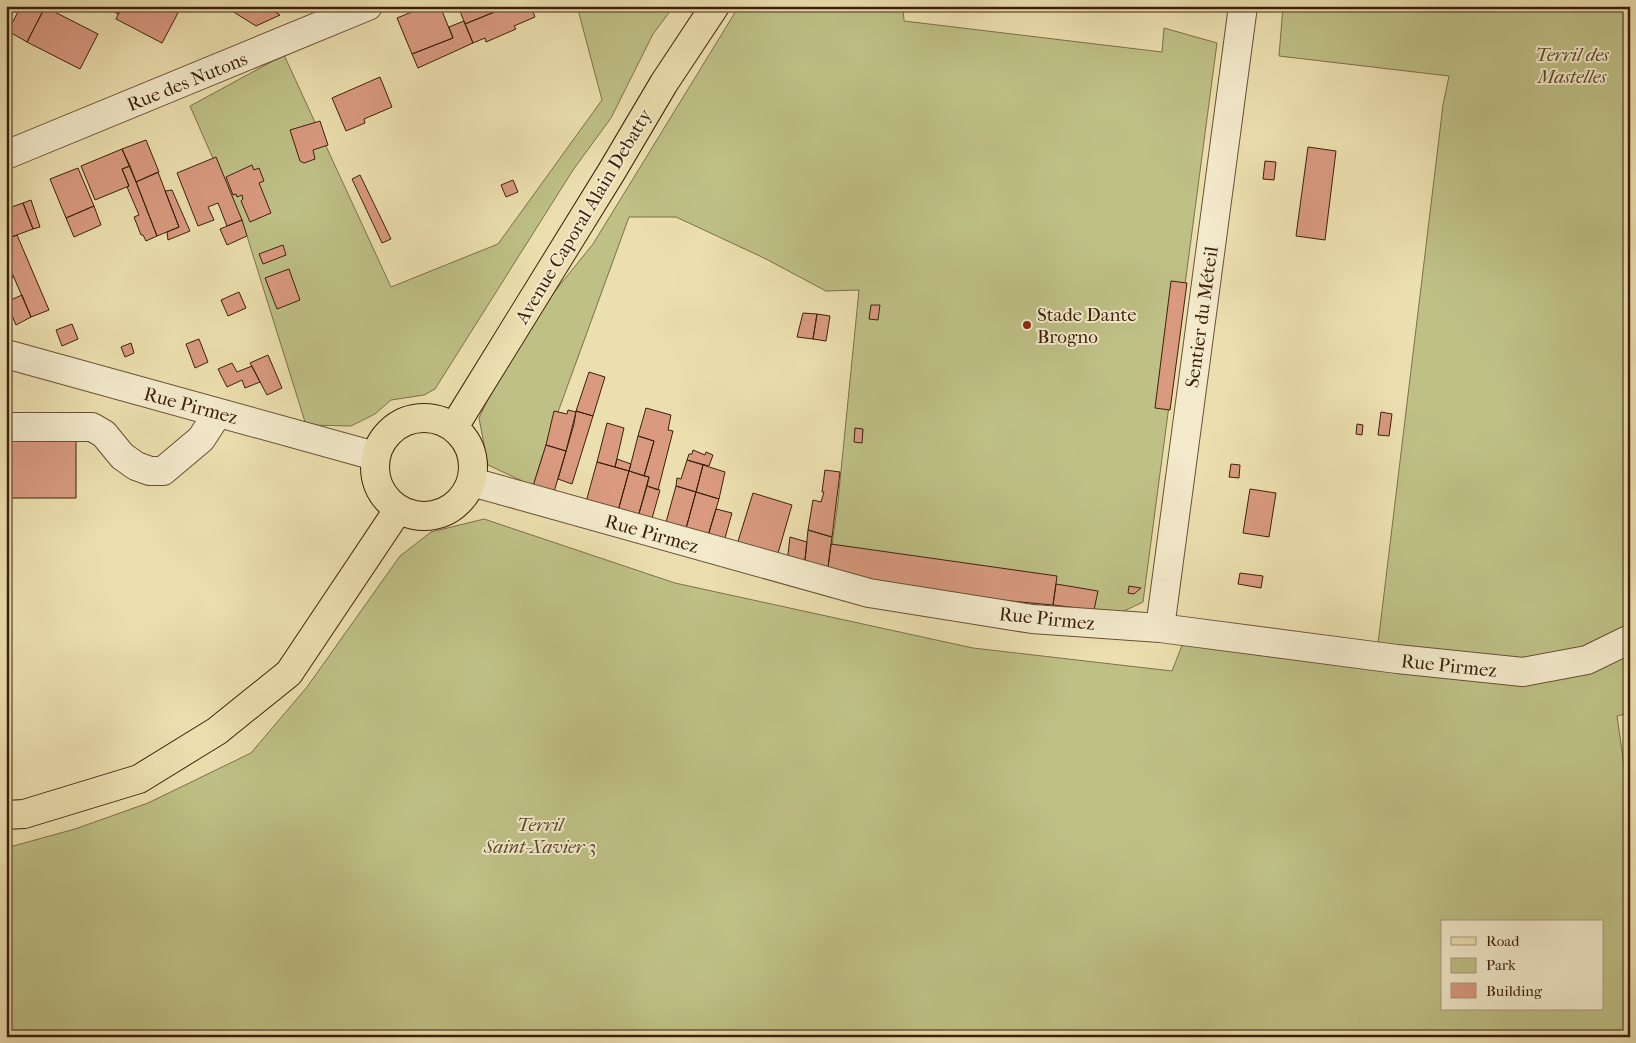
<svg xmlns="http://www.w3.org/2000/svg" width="1636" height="1043" font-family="'IM FELL French Canon',serif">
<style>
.green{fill:#bec086;stroke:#7d7049;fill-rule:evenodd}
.building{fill:#d99a80;stroke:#3c200c}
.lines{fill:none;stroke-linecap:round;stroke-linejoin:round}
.minor-casing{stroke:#685035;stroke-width:30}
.major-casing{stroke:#3c200c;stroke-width:30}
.minor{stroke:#f3eacb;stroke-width:28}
.major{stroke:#ecdfaf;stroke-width:28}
.poi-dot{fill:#8f2418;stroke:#f3eacb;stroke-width:2}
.labels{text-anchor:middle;stroke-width:4;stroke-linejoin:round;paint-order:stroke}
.park-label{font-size:19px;font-style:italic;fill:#5c482a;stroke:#f3eacb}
.street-label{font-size:19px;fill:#3c200c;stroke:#f3eacb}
.poi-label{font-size:19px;fill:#3c200c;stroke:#f3eacb;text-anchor:start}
</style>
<rect width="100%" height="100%" fill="#ecdfaf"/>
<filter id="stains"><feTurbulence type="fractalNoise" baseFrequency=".004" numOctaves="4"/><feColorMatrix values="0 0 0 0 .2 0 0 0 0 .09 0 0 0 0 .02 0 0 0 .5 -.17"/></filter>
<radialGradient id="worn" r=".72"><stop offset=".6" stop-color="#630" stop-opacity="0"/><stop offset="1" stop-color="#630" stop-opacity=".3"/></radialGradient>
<path class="green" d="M577,6H674L653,34L611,118L573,170L435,389L424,395L391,400L375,414L351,426L306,425L247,236L190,106L284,55L391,287L498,244L602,100Z
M739,6H903L904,21L1162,52L1164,28L1217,43L1143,602L1097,624L828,575L838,501L859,290L826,291L764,258L676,217H629L546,445L533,486L488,465L479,418L516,339L593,244Z
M1283,6H1630V713L1617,716L1630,806V1037H6V848L75,829L148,803L251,753L307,687L400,556L431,532L484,519L675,583L973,648L1172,671L1183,643L1377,652L1443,105L1449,76L1279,56ZM1442,922H1602V1009H1442Z"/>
<path class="building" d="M21,6H48L47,8L45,7L27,42L8,31Z
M110,6H122L118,14L109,9Z
M122,6H165L178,13L162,43L116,19Z
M224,6H265L280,15L256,26Z
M426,6H440L453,38L412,54L397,18Z
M458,6H489L492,13L465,24Z
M489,6H509L492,13Z
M509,6H531L535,17L514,26L516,29L486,42L485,38L473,43L465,24Z
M45,7L98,34L80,69L27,42Z
M464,21L473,43L418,68L412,54L453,38L449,27Z
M380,77L392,107L364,119L365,123L346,131L332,98Z
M320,121L328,145L313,150L315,159L304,163L300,161L290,130Z
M146,140L159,172L136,182L122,149Z
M1308,147L1336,151L1325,240L1296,236Z
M122,149L130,166L122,169L129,186L95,200L81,166Z
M216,157L242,220L227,226L218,203L208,207L214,220L198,226L177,173Z
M1265,161L1276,162L1274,180L1263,179Z
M252,165L254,170L259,168L264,181L259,183L271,213L250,222L241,201L243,199L242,195L237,197L236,194L233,195L226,177Z
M130,166L157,236L146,241L143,235H141L134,217L139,215L127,187L129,186L122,169Z
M78,168L94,206L66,218L50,179Z
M158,172L179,227L157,236L136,182Z
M360,175L391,239L382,243L352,179Z
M513,180L518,192L506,197L501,185Z
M172,190L190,231L168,240L167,232L179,227L165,191Z
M31,200L40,227L33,229L23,203Z
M23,203L33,229L6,239V209Z
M94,206L101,225L74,237L66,218Z
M242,220L247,236L227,245L220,229Z
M17,235L49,310L31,317L6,259V239Z
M283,245L286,255L263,264L259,254Z
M6,263H8L13,278L6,281Z
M289,269L300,300L277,309L265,278Z
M1171,281L1187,283L1170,410L1155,408Z
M239,292L246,308L228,316L221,300Z
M22,295L31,317L16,325L6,302Z
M871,305H880L878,320L869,319Z
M803,313L817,314L813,339L797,337Z
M817,314L830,316L826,341L813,339Z
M72,324L78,339L62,346L56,330Z
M199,339L208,362L195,368L186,344Z
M131,343L134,353L125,357L121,347Z
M268,355L282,388L267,395L250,363Z
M232,363L237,372L252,366L260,382L245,388L242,380L227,387L218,369Z
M589,372L605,377L593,416L576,411Z
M646,408L671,415L668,430L673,431L658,490L647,486L649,477L644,476L654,441L638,436Z
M568,410L576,412L566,451L546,445L554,411L567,414Z
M576,411L593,416L572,484L558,479L574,424Z
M1381,412L1392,414L1389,436L1378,435Z
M607,423L624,428L615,467L597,462Z
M1357,424L1363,425L1362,435L1356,434Z
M855,428L863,429L862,443L854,442Z
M638,436L654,441L644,476L629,471Z
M76,438V498H6V439Z
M546,445L566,451L554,492L533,486Z
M693,450L705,455L706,452L713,455L709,466L687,460L689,454H692Z
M617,459L631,464L629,471L615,467Z
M687,460L703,465L696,492L676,486L677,478L681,479Z
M597,462L629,471L618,511L586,502Z
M1231,464L1240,465L1239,478L1229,477Z
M703,465L725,472L719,499L696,492Z
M825,470L840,472L832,537L808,530L813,500L821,502L824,492H822Z
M629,471L649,477L638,517L618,511Z
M647,486L660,490L651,522L638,517Z
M676,486L696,492L685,532L665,526Z
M1250,489L1276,493L1269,537L1243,533Z
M696,492L719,499L707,539L685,532Z
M753,493L792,505L776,560L736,548Z
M716,509L732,513L723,545L707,539Z
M808,530L832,537L827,575L804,569Z
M790,537L807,542L804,569L787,563Z
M831,544L1057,576L1053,605L978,598L827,575Z
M1240,573L1263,576L1261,588L1238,584Z
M1056,584L1098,591L1094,610L1053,605Z
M1129,586L1141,588L1134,594L1128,593Z"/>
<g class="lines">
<g class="minor-casing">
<path id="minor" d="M6,155L368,6
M6,354L375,456
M6,427H92L104,434L122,456L136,466L150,471H163L201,439L218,413
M472,482L869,593L1032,619L1160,628L1397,659L1523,672L1587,660L1630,639
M1160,628L1243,6"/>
</g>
<g class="major-casing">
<path id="major" d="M375 467a49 49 0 1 1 98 0a49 49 0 1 1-98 0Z
M454,427L612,171L664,83L715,6
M6,815L24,814L139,779L217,731L289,673L398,510"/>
</g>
<use href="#minor" class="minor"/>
<use href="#major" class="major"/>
</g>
<circle class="poi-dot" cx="1027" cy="325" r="5"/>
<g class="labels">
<g class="park-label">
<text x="1572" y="61">Terril des<tspan x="1572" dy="22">Mastelles</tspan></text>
<text x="540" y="831">Terril<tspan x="540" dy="22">Saint-Xavier 3</tspan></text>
</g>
<g class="street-label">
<text transform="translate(187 81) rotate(-22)" y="7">Rue des Nutons</text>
<text transform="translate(583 216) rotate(-59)" y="7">Avenue Caporal Alain Debatty</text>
<text transform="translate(1201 317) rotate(-82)" y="7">Sentier du Méteil</text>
<text transform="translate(191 405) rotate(15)" y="7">Rue Pirmez</text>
<text transform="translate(652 533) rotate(16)" y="7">Rue Pirmez</text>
<text transform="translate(1047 618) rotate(6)" y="7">Rue Pirmez</text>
<text transform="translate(1449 665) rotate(6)" y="7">Rue Pirmez</text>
</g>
<g class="poi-label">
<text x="1037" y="321">Stade Dante<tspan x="1037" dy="22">Brogno</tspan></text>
</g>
</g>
<rect width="1636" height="1043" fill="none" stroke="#ecdfaf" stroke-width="25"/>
<rect x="8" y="8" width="1621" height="1028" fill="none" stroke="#3c200c" stroke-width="2.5"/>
<rect x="12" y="12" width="1611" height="1018" fill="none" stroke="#3c200c"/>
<rect x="1441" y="920" width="162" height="90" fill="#f3eacb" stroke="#aa997f"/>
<rect x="1451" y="937" width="25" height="8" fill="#ecdfaf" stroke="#aa997f"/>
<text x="1486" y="946" font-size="15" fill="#3c200c">Road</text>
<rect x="1451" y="958" width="25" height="15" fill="#bec086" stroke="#aa997f"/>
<text x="1486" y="970" font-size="15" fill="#3c200c">Park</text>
<rect x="1451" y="983" width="25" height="15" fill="#d99a80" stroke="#aa997f"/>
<text x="1486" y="996" font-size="15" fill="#3c200c">Building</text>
<rect width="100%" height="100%" filter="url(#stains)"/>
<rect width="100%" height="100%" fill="url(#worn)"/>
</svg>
